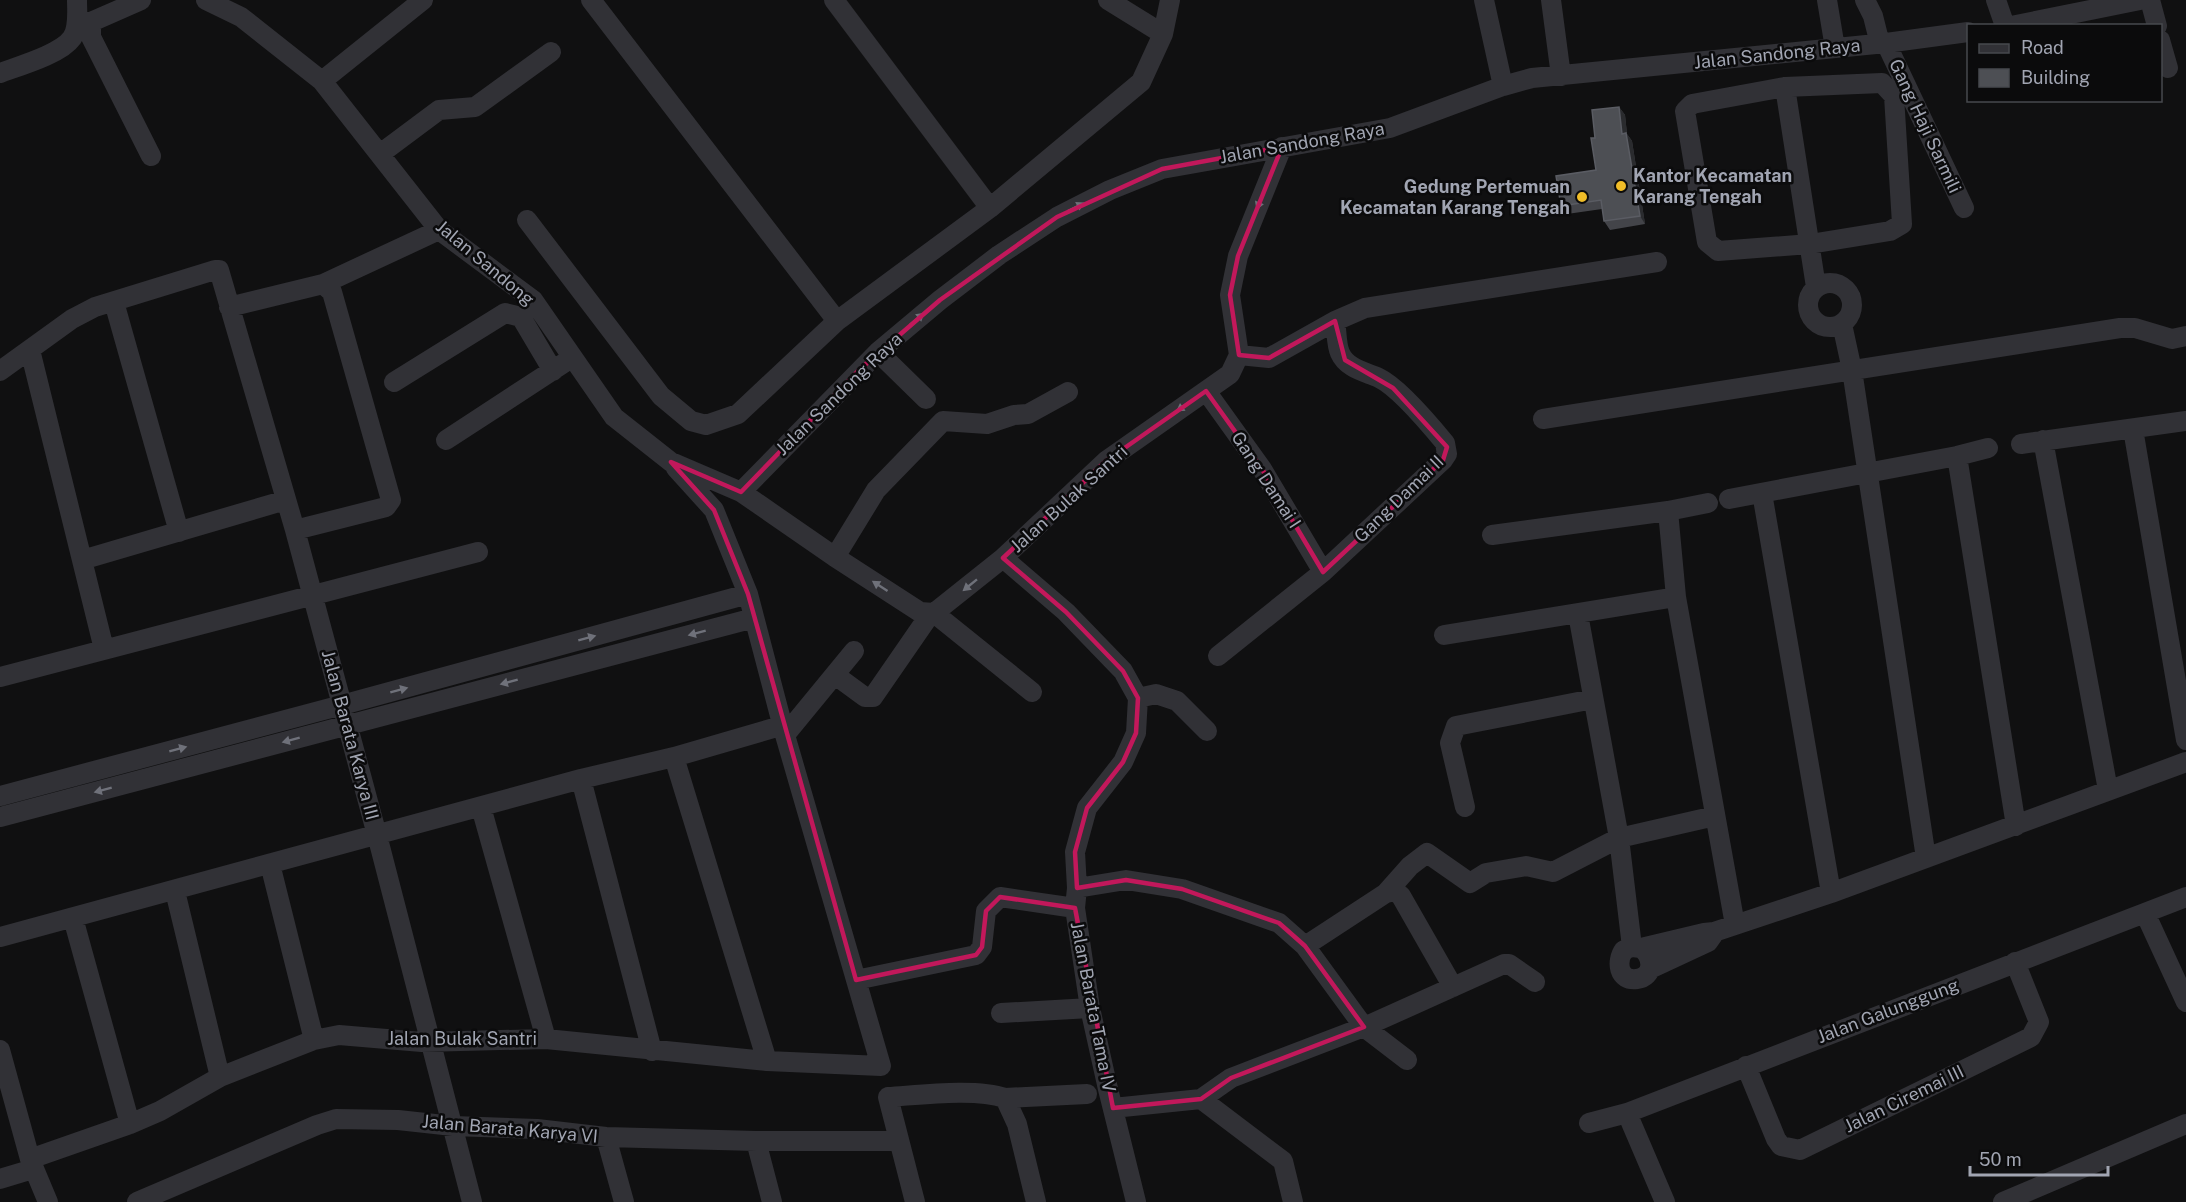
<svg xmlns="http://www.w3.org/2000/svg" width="2186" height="1202" font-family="'Public Sans',sans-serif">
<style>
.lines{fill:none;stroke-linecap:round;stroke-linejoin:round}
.minor{stroke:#313136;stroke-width:20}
.wall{fill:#434449}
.shaded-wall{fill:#2a2b2e}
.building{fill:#4d4f54;stroke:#5a5c63;stroke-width:1.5}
.oneway{fill:#6f717a}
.marked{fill:none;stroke:#c2185b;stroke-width:4.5;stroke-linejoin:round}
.poi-dot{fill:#f0bd28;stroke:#0b0b0c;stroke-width:2}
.labels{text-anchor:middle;stroke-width:5;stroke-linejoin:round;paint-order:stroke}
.street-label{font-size:18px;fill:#a1a5b2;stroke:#0b0b0c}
.poi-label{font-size:18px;font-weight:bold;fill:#a1a5b2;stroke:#0b0b0c;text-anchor:start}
</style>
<rect width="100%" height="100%" fill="#101011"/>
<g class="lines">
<path class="minor" d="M206,0L241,17L322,81L439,230L533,300L614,417L671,462L741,492L835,557L920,612L934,613L1003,558L1106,461L1230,374L1239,355L1230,295L1238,256L1282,147
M591,0L837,321
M834,0L990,208
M1108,0L1163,34
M1484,0L1503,86
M1551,0L1561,76
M1827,0L1835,48
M1865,0L1873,16L1880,44
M1996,0L2005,26
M2150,0L2157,26
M80,22H91L141,0
M91,22V37L151,156
M2011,26L2140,0
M2160,40L2168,68
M1886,43L1964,208
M0,73C19,66 61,54 72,38C79,28 77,11 77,0
M322,81L423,0
M1882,83L1894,96L1902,224L1890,231L1810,244L1718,251L1707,242L1685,111L1692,104L1785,87Z
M1785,87L1816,287
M380,154L439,110L475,107L551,52
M527,220L661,396L691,421L706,425L738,414L837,321L990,208L1141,82L1163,34L1170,0
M1808 305a22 22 0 1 1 44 0a22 22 0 1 1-44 0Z
M114,302L179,532
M229,307L323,284L439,230
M1842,324L1852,370L1926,858
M30,350L104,649
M878,352L926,399
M1239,355L1269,358L1335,321L1365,308L1657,262
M0,371L72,319L95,307L215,270H219L295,530L377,835L472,1202
M394,382L505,313L521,317L553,371
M1206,391L1262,469L1323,572
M1543,419L2120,328H2135L2172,339L2186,336
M2133,429L2186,740
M446,440L564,363
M2043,440L2108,790
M2021,444L2186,421
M1957,456L2016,826
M741,492L878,352L940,300L999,255L1057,217L1110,190L1162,169L1390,128L1503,86L1532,78L1886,43L1968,32
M1762,493L1831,893
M1729,499L1957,456L1988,448
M1668,511L1676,597L1735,925
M295,530L386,507L391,500L332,292L323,284
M1492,535L1668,511L1708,503
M835,557L876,490L943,421L987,424L1014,415L1028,414L1068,392
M1003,558L1066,612L1123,671L1138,698L1136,733L1123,762L1087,808L1075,852L1077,888L1075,908L1090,1008L1108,1089L1136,1202
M82,560L286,500
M934,613L1032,692
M1578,614L1619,838L1632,947
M1444,635L1676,597
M1218,656L1323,572L1443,460L1447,454L1445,443C1431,426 1398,387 1379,378C1366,372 1347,369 1340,353C1336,344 1337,331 1335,321
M835,675L865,697H873L931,613
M0,677L478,552
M1138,698L1156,694L1177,701L1207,731
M785,735L854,651
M674,757L767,1061
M581,779L652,1051
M0,796L342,705L748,594
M481,807L546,1039
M1465,807L1450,743L1456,726L1593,699
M0,817L754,618
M270,864L314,1040
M1077,888L1126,880L1182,889L1279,923L1305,946L1364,1027L1407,1060
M175,891L220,1077
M1386,893L1410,866L1427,853L1470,883L1486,873L1526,866L1553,872L1619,838L1715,816
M2145,913L2186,1002
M73,918L130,1124
M0,937L581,779L674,757L784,725
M1305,946L1386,893L1395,891L1401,896L1453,987
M1641,948C1654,957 1654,977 1637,979C1618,982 1616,961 1624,950L1632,947L1641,948L1704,933L1714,932L1831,893L2186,762
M1650,969L1708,942L1713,935
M856,980L976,955L982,947L986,911L1000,897L1075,908
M1001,1013L1090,1008
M0,1050L30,1159L48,1202
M1746,1066L1776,1139L1781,1146L1800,1150L2031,1037L2039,1022L2015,962
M1005,1098L1017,1124L1036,1202
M1201,1099L1231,1078L1364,1027L1504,964H1509L1535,982
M1113,1108L1201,1099L1283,1161L1293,1202
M1627,1113L1665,1202
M1589,1123L1627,1113L2186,897
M606,1137L624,1202
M756,1141L772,1202
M30,1159L130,1124L160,1111L220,1077L314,1040L339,1035L422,1042L546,1039L767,1061L881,1066L785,735L748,594L714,510L676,468
M0,1179L33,1169
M137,1202L317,1125L336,1119L398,1120L453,1126L537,1129L606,1137L756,1141H899
M915,1202L888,1097C920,1095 976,1088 1005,1098L1087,1094
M2003,1202L2186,1124"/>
</g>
<path class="wall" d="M1619,107L1625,115L1627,134L1632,141L1645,224L1610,230L1604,221L1602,209L1567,214L1561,206L1596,170Z"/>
<path class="shaded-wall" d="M1619,107L1625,115L1627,134L1632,141L1645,224L1640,216L1622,134Z"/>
<path class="building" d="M1619,107L1622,134L1626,133L1640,216L1604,221L1601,200L1561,206L1556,176L1596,170L1591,138H1595L1592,110Z"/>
<defs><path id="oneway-solid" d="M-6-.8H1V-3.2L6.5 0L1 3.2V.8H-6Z" transform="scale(1.5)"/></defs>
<g class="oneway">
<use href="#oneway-solid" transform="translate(1260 201) rotate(112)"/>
<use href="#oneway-solid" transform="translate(1076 207) rotate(-27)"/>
<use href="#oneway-solid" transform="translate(917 319) rotate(-40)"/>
<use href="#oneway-solid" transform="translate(1184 406) rotate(145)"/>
<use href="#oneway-solid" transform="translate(970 585) rotate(141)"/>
<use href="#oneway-solid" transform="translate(880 586) rotate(-147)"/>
<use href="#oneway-solid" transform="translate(697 633) rotate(165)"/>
<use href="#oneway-solid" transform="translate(587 638) rotate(-15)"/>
<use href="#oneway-solid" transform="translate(509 682) rotate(165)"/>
<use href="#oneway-solid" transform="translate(399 690) rotate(-15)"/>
<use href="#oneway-solid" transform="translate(291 740) rotate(165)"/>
<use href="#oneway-solid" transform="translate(178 749) rotate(-15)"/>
<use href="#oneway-solid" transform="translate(103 790) rotate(165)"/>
</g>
<path class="marked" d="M1282,147L1238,256L1230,295L1239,355L1269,358L1335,321L1345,360L1393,388L1447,447L1443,460L1323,572L1262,469L1206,391L1106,461L1003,558L1066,612L1123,671L1138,698L1136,733L1123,762L1087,808L1075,852L1077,888L1126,880L1182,889L1279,923L1305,946L1364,1027L1231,1078L1201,1099L1113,1108L1075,908L1000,897L986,911L982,947L976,955L856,980L748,594L714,510L671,462L741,492L859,370L940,300L1057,217L1162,169Z"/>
<g class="poi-dot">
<circle cx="1621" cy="186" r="6"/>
<circle cx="1582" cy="197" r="6"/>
</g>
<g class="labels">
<g class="street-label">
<text transform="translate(1777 54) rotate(-6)" y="6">Jalan Sandong Raya</text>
<text transform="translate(1925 126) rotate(65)" y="6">Gang Haji Sarmili</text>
<text transform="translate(1302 143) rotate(-10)" y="6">Jalan Sandong Raya</text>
<text transform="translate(485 263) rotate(40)" y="6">Jalan Sandong</text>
<text transform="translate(839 394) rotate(-44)" y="6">Jalan Sandong Raya</text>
<text transform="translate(1266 480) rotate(57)" y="6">Gang Damai I</text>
<text transform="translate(1069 499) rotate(-42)" y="6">Jalan Bulak Santri</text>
<text transform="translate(1399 499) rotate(-44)" y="6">Gang Damai II</text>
<text transform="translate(350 735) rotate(75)" y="6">Jalan Barata Karya III</text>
<text transform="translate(1093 1007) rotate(79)" y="6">Jalan Barata Tama IV</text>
<text transform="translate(1888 1011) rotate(-21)" y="6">Jalan Galunggung</text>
<text x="462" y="1045">Jalan Bulak Santri</text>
<text transform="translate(1904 1099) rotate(-26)" y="6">Jalan Ciremai III</text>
<text transform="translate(510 1129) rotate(5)" y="6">Jalan Barata Karya VI</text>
</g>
<g class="poi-label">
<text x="1633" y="182">Kantor Kecamatan<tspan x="1633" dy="21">Karang Tengah</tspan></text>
<text x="1570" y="193" text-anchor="end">Gedung Pertemuan<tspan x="1570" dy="21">Kecamatan Karang Tengah</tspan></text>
</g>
</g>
<rect x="1967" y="24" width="195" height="78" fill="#0b0b0c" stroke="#47494e" stroke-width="1.5"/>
<rect x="1979" y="44" width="30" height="9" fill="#313136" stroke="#47494e" stroke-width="1.5"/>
<text x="2021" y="54" font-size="18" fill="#a1a5b2">Road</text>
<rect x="1979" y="69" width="30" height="18" fill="#4d4f54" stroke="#47494e" stroke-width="1.5"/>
<text x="2021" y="84" font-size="18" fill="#a1a5b2">Building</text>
<path d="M1970 1166v9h138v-9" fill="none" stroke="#a1a5b2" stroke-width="3"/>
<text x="1979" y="1166" font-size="18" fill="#a1a5b2" stroke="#0b0b0c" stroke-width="4.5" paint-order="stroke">50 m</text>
</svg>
